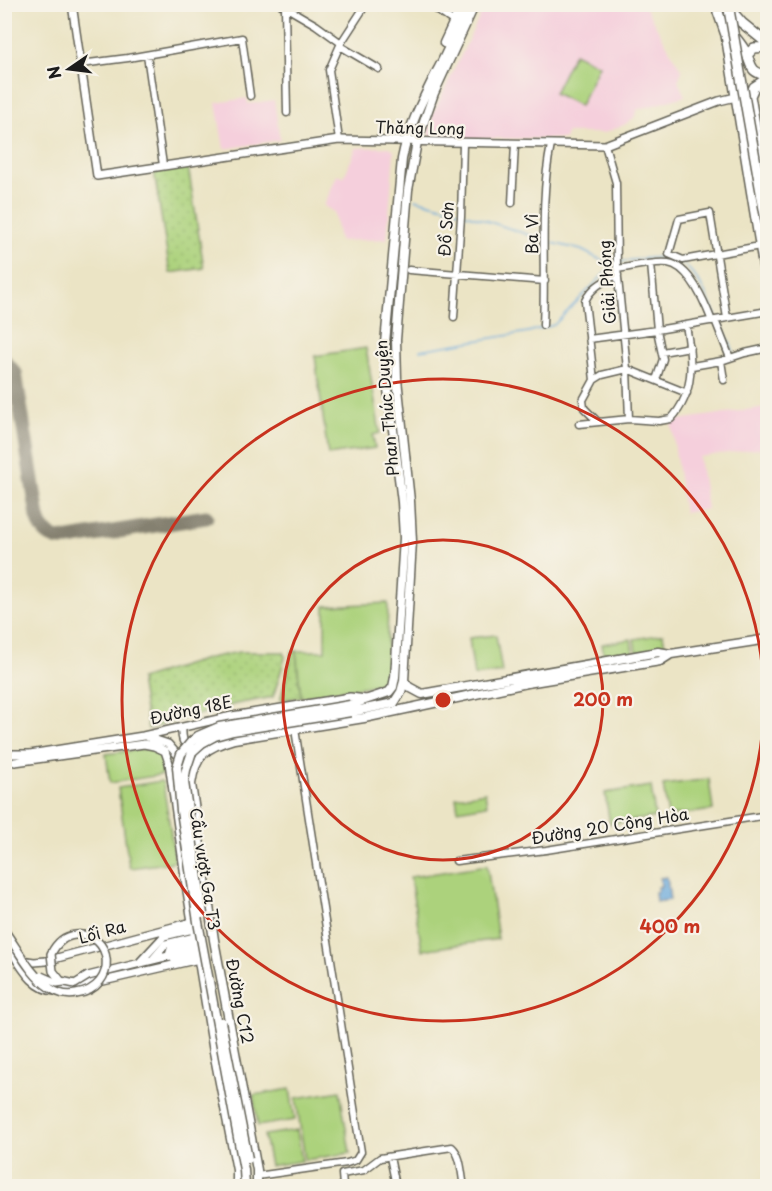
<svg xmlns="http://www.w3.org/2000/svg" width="772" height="1191" font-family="'Playpen Sans',sans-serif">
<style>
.built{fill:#f5cfdc}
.green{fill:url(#green-dots);stroke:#64774c;stroke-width:1.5}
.pitch{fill:#acd27c;stroke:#64774c;stroke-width:1.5}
.water{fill:#67a8db;stroke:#42627c;stroke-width:1.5}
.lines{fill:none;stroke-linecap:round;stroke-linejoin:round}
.stream{stroke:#67a8db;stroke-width:1.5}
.taxiway{stroke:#848070;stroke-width:15}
.minor-casing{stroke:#646257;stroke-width:9}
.tertiary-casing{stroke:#646257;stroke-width:10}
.secondary-casing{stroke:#646257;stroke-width:11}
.primary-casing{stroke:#646257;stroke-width:12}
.minor{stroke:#fff;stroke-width:6}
.tertiary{stroke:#fff;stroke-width:7}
.secondary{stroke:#fff;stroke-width:8}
.primary{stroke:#fff;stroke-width:9}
.tertiary-bridge-casing{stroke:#646257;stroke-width:10;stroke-linecap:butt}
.secondary-bridge-casing{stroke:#646257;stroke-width:11;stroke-linecap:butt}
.primary-bridge-casing{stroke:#646257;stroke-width:12;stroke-linecap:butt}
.tertiary-bridge{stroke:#fff;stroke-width:7}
.secondary-bridge{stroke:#fff;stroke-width:8}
.primary-bridge{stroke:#fff;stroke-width:9}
.ring{fill:none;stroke:#c8321e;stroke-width:3}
.labels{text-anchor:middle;stroke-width:4.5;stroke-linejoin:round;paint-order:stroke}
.street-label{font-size:16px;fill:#1c1c1c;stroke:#f7f3e8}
.centre{fill:#c8321e;stroke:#f7f3e8;stroke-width:3}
.ring-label{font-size:18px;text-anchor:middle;font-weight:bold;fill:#c8321e;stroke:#f7f3e8;stroke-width:4.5;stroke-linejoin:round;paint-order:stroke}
</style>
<defs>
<pattern id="green-dots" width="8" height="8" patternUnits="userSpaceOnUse" patternTransform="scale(1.5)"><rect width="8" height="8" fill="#acd27c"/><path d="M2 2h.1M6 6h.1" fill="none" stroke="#93b46b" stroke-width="1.8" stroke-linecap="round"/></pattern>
</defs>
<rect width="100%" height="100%" fill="#f7f3e8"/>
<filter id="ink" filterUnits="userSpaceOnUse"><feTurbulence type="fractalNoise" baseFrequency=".0167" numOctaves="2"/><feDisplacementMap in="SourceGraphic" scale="12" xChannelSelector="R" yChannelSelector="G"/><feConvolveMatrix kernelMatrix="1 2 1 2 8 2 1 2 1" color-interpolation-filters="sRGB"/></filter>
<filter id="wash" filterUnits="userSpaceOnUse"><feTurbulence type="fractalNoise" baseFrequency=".008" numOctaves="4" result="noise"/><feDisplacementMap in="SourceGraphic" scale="24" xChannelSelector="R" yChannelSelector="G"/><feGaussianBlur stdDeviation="1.35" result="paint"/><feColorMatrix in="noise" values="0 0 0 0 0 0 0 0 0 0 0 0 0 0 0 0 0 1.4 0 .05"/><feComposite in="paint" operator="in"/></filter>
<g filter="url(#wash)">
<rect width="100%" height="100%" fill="#ebe4c5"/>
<path class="built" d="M485,5H644L682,71L678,81L685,96L637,110L634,118L624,125L604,133H566V139L433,138L428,133L433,114Z
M247,98L248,104L274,100L280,140L224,149L216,103Z
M390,147L394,151L387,239L339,241L334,212L324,206L337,175L344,177L356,148Z
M767,407V431L761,432L763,448L699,457L707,509L684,513L671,421Z"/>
<path class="green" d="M188,166L204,268L170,273L154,171Z
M296,651L301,697L280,700L291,659V652Z
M239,652H284L285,658L273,697L236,704L148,729L140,679L209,658Z"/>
<path class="pitch" d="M574,53L599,65L580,106L554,93Z
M366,348L380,433L373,435L375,448L328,455L315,356Z
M388,603L386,683L301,697L296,651H325V606Z
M663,634L665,647L636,652L634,639Z
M496,635L502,672L474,676L469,638Z
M631,639L633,652L604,657L602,644Z
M163,746L168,774L110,783L106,754Z
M709,779L713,810L668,816L663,785Z
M161,781L163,783L175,860L173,862L131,868L129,866L118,788Z
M651,786L655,817L610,824L605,793Z
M485,792L487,805L458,810L456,797Z
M487,865L498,939L422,950L410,877Z
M290,1089L295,1120L258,1126L253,1095Z
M340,1091L350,1153L305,1160L296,1098Z
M297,1130L302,1161L270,1166L264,1135Z"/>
<path class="water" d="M667,877L670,900L656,902L655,892L658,891V887L661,886L660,878Z"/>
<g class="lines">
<path class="stream" d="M415,199L459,211
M463,213L541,239
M545,241L581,250L601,260L615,262
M620,262C634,260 651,256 666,258C693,260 706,295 716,316
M720,323L734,352
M420,350L528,332L554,325L615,263"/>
<path class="taxiway" d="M4,361L15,373L38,517C42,533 52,541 69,539L206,517"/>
</g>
</g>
<g filter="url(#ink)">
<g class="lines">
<g class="minor-casing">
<path id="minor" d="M280,4L316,25L341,43L329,70L339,140
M428,4L454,22
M698,4L712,6
M285,7L287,113
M734,9L740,4
M341,43L363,9L358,4
M340,46L379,69
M147,55L163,165
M81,64L128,58L242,38L250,96
M605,145L616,183L617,268L627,369L629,419
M512,203L515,144
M651,264L657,330L663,359L656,380
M617,269C633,267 653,261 668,263C690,266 705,303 712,321
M409,270L545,281
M454,317L461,217L463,143
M727,318L710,213L679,219L669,254L683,260L760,246
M715,320L730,358
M543,325C546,265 539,203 551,145
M589,339L657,330L768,311
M662,352L690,347
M721,361L724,380
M692,366L721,361L745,353L768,348
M594,380L585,301C591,288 604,280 618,275
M598,422L584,408L583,400L594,380L602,375L627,369L687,393
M579,424L629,419L659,421L671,419C696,392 692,359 686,325
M456,861L546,850L768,815
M390,1157L396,1186
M257,1176L347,1163L356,1160L361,1152L295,729
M343,1186L342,1174L364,1170L380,1158L452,1147C462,1156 461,1174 464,1186"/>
</g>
<g class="tertiary-casing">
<path id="tertiary" d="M72,4L97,176L339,140L605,145L719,101L736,97
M182,729C181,744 188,751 203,752
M147,737L168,744L181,759
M4,754H30L143,736L232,716L350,697L366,699
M15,762L144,744L154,746L165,751L170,766
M4,939C18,960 32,994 60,991L199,959
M196,943L171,949L169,955L174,959L198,954
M153,959L166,944L195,937
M21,960L34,962L46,961L192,922
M140,962L164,936L193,929
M88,976L197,949"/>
</g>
<g class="secondary-casing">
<path id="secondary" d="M444,43L462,4
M404,681L409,687L422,694L658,652L671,654L768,639
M350,705L389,692L393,687L395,677L404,538L402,502L387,381L385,343L402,159C408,128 422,101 436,73C448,51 458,27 468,4
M351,712L394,703L401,692L404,681L412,541L410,501L397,379L396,340L408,190L417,142L434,93L475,4
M170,766L185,873L192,872
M185,876L214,1052L237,1170V1186
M257,1186V1170L214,940L191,784C195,754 207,747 234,739L364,718L527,683L660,661L671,654"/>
</g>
<g class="primary-casing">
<path id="primary" d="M728,7L742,23L768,44
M718,12L726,35L768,293
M733,34C737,40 742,45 745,51C753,65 747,71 768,76
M747,55L754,48L768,47
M768,78L754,87L750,96L768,200"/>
</g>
<use href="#minor" class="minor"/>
<use href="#tertiary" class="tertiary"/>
<use href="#secondary" class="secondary"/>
<use href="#primary" class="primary"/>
<g class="tertiary-bridge-casing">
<path id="tertiary-bridge" d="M4,930C18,949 30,975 50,988C57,993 67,996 76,994C120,988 113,930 75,935C64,936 56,944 51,954L53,971L61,981L75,984L88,976
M41,976L57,983L64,982"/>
</g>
<g class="secondary-bridge-casing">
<path id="secondary-bridge" d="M203,914L184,782L186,770L192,752L202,743L215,736L233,731L351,712
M221,1022L248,1159
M245,1186L244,1170L198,922L181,811L177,767L181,754L191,742L198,736L219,727L350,705"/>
</g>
<g class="primary-bridge-casing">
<path id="primary-bridge" d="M728,4L768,232"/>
</g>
<use href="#tertiary-bridge" class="tertiary-bridge"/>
<use href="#secondary-bridge" class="secondary-bridge"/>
<use href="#primary-bridge" class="primary-bridge"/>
</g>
</g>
<g class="ring">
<circle cx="443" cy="700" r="160"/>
<circle cx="443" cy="700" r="321"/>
</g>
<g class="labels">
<g class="street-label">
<text transform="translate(420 128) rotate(1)" y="6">Thăng Long</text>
<text transform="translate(446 229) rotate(-86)" y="6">Đồ Sơn</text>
<text transform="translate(532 234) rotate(-90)" y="6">Ba Vì</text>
<text transform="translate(607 282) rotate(-94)" y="6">Giải Phóng</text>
<text transform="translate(387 408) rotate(-95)" y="6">Phan Thúc Duyện</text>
<text transform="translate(191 710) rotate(-12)" y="6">Đường 18E</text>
<text transform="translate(610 826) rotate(-9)" y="6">Đường 20 Cộng Hòa</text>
<text transform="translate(205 869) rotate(81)" y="6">Cầu vượt Ga T3</text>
<text transform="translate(102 932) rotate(-15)" y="6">Lối Ra</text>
<text transform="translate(240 1001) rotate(79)" y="6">Đường C12</text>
</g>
</g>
<circle cx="443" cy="700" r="9" class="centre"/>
<g class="ring-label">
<text x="603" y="706">200 m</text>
<text x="670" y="933">400 m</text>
</g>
<rect width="772" height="1191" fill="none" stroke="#f7f3e8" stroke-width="24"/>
<g transform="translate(69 69) rotate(256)" stroke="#f7f3e8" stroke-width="4.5" paint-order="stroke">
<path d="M0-4.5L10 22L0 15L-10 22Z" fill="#1c1c1c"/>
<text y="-9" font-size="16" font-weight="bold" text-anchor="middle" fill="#1c1c1c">N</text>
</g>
</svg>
